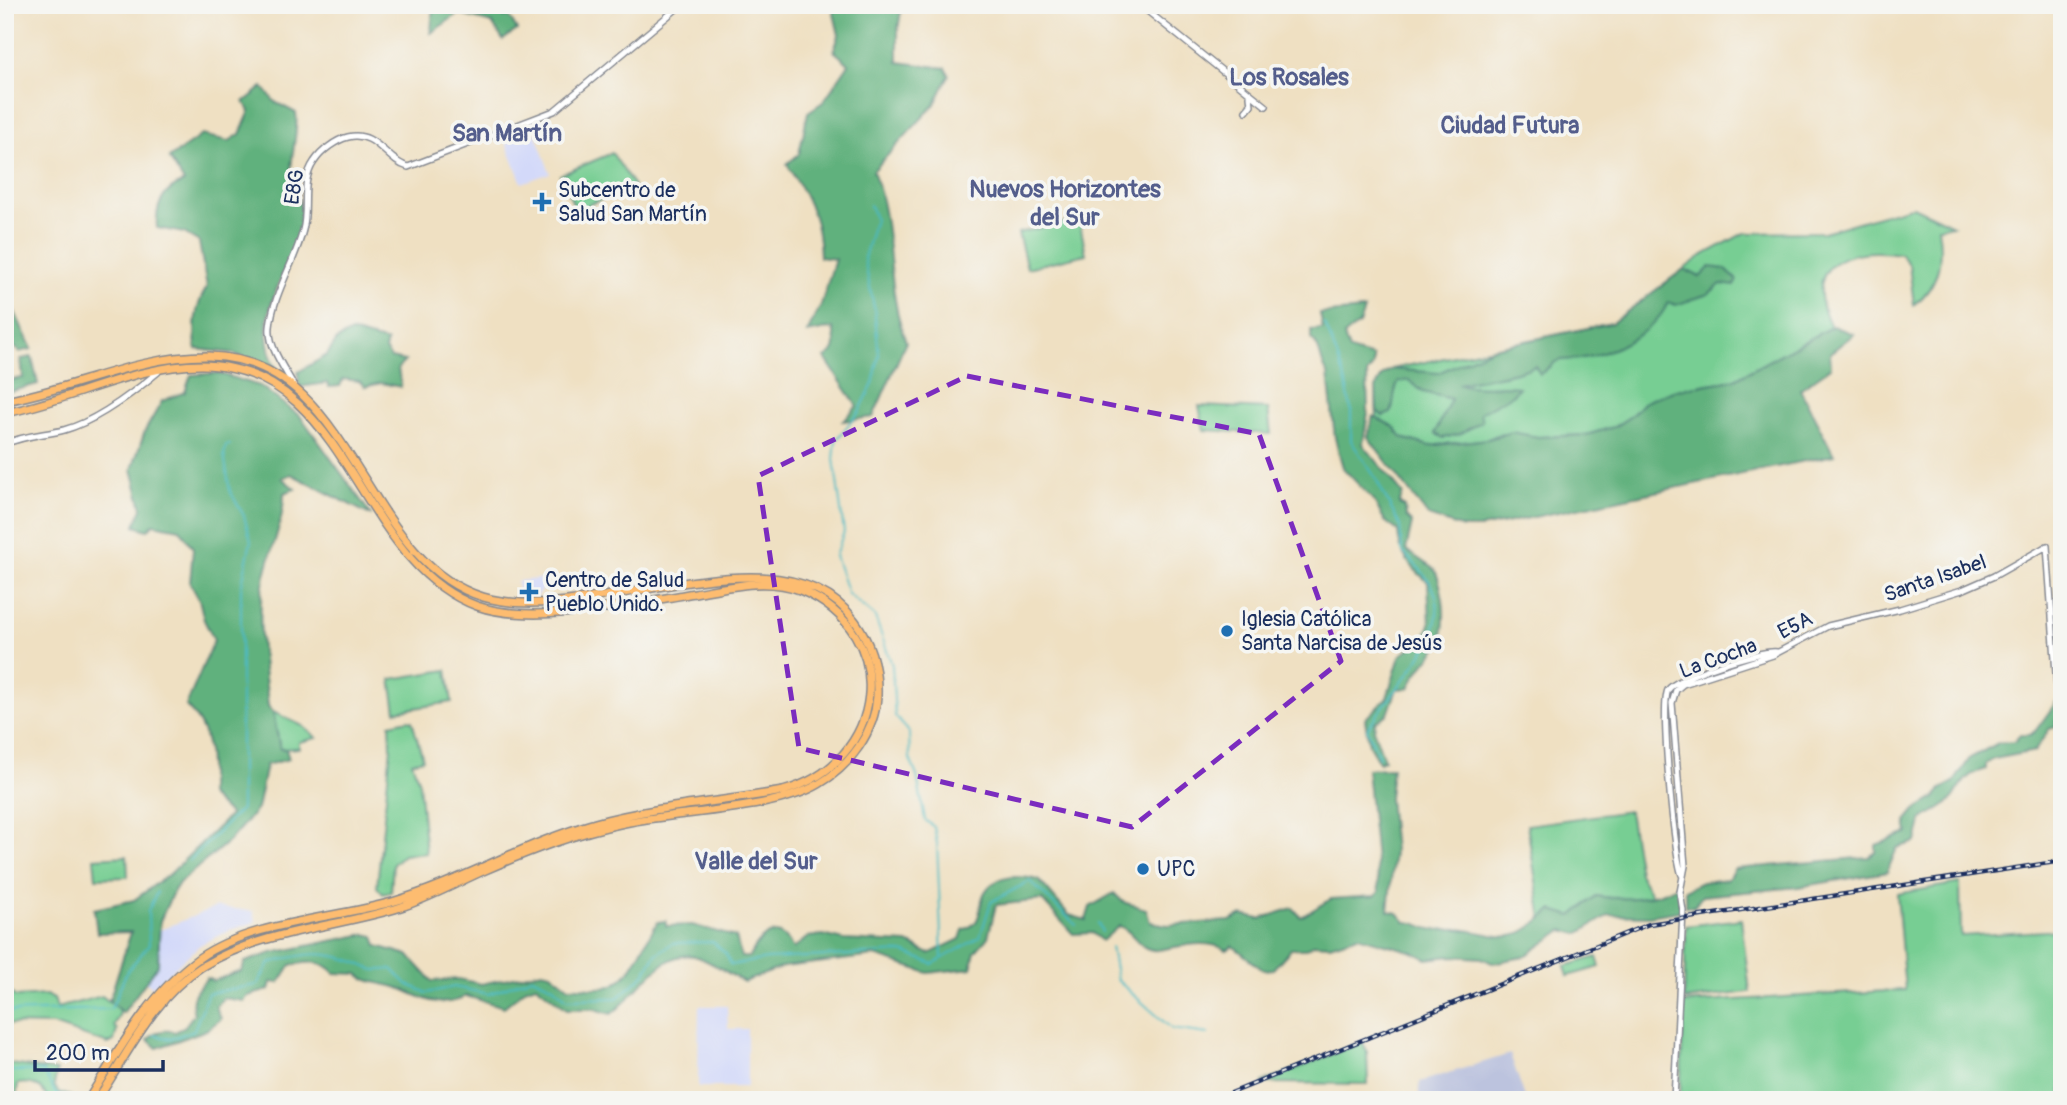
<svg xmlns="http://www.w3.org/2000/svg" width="2067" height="1105" font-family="Pangolin,sans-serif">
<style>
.built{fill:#d3d9f9}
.industrial{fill:#bcc3de}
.green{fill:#77ce93;stroke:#497e78;stroke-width:2}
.forest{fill:#61b17d;stroke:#3e706e;stroke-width:2}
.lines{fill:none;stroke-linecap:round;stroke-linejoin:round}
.stream{stroke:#4bbac2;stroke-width:2}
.tertiary-casing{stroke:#858890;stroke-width:8}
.primary-casing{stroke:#858890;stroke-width:10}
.tertiary{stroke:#fff;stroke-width:5}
.primary{stroke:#fdbc6f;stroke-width:7}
.rail-casing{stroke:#1b2f5e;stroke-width:4.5}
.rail{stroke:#f6f6f2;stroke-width:2;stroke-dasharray:5;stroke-linecap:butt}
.marked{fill:none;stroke:#7b2cbf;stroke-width:5;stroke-dasharray:14 9;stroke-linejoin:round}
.poi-dot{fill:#1f6fb2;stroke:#f6f6f2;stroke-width:2.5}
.labels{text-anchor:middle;stroke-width:7;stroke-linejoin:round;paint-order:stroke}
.street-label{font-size:21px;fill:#1b2f5e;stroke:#f6f6f2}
.poi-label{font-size:21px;fill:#1b2f5e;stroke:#f6f6f2;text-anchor:start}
.quarter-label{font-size:24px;font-weight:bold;fill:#545e8c;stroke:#f6f6f2}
</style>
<rect width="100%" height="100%" fill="#f6f6f2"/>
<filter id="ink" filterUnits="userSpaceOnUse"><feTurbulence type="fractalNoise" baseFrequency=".0143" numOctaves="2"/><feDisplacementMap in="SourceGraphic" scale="14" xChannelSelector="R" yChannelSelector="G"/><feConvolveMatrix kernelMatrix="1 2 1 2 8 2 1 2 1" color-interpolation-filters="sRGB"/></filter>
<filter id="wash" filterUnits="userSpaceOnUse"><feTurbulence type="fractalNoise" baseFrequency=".00686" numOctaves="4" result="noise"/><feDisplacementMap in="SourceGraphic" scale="28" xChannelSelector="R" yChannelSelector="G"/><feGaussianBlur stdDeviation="1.57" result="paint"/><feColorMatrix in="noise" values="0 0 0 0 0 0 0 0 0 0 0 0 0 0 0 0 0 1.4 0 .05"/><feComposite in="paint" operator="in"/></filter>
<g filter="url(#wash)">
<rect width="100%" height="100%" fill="#efe0c2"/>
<path class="built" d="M535,132L550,173L522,183L506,143Z
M551,578L536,597H519L517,581Z
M216,907L253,911L256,922L228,931L200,945L153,987L138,978L155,932Z
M699,1006H727L728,1029H747V1087H698Z"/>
<path class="industrial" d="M1510,1054L1526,1100H1418L1420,1082Z"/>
<path class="green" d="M612,153L634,186L576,210L560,175Z
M1913,206L1953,225L1938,227C1943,259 1940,284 1914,305L1909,265L1901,254C1845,245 1800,265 1831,327L1733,380L1679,389L1654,398L1643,403L1631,416L1614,427L1586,435L1538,437L1499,434L1488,439L1429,446L1402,438L1394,427L1377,418C1376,398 1373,381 1392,369L1612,323L1700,257L1744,233L1824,232Z
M1079,219L1086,254L1027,268L1018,233Z
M1199,406L1268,409L1271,434L1204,430Z
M447,670L452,702L396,711L391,679Z
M273,712L303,726L317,738L299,742V748L280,749Z
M408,720L412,721L423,759L412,762L419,783L426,853L403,855L393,864L391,892L383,894L377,887L391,747L390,724Z
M1629,811L1639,873L1652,896L1626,900L1596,896L1572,916L1552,910L1542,919L1527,825Z
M127,856L128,877L96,878L94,858Z
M1960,883L1961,936L2062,930V1100H1774L1772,1093L1680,1100L1684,1003L1905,990L1897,894Z
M1741,919L1750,992L1684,1000L1686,926Z
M1597,957L1600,967L1568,976L1565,966Z
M8,991L16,997L46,995L54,999L57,1008L102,996L121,1011L114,1026L117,1030L114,1041L108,1044L53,1025L5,1024Z
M1362,1042L1367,1052L1368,1084L1262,1083Z
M5,1063L57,1071L54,1085L58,1092L82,1100H48C43,1086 31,1081 18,1084L16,1100H5Z"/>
<path class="forest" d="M433,5H495L504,17L508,15L517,30L503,40L492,23L458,14L431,33Z
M832,5H898L901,11L898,30V62L946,68L949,75L935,104L873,171C895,226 885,287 906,342L873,417L843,421L857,406L825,358C839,351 835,341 833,328L807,333L821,305L835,259L820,257C819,213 807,200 787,164L799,154L808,112L823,102L849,64L834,51L839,35Z
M263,87L275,102L296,113C299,127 291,156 291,172C291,195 307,201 300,228C287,280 249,316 277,371L232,353L196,349C194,326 194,308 207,287L199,242L184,233L157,228C155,206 163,190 184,182L169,158L202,135L229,141L240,134L250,111L244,102Z
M1710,267L1725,269L1737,280L1734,286L1721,284L1708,294L1676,305L1668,302C1656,332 1611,354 1579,359C1573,360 1563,359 1557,361C1552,364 1547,370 1540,374L1535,366C1511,376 1485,377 1459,384C1477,390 1499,384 1519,387L1512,395L1480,413L1482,421L1460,434L1443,438L1435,433L1451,399L1423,392L1409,380L1399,382C1392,393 1395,402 1391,413L1383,416L1377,411L1376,387L1382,376L1392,369L1438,373L1493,348L1612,323L1684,269L1700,277Z
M5,291L32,349L19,352L5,337Z
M1364,310L1359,324L1344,336L1349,350L1373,357V366L1367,374L1368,412L1363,444L1403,494L1399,504L1405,507L1406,517L1412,523L1406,550L1435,570C1444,591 1449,628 1437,648C1428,661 1416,671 1409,688L1397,689L1388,714L1375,722L1374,731L1384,759L1379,762L1369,745L1365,719L1387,698L1400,656L1425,637L1430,624L1428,582C1411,567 1399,555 1398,531L1385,521L1374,501L1343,468L1335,438L1328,374C1319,363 1323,349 1311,339V330L1323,329L1320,314Z
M1833,326L1854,334L1830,353L1831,367L1800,389L1834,455L1481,528H1463L1428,516L1368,437L1373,416L1394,427L1402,438L1429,446L1488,439L1512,432L1538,437L1586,435L1614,427L1631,416L1643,403L1654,398L1679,389L1733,380Z
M351,332L387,342L385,350L391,358L405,361L398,368L401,387L381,383L365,387L359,381L343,379L340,386L329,387L327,383L299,387L298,372L327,355L337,340Z
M32,357L38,384L5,393V381L23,378L21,359Z
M218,373L260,386L301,417L372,516L291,474L282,478L295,489L284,493C284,527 266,557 262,592C257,628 265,670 268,706L273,712L280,749H286L289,759L266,765L257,809L229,841L179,883L172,894L160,921L158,965L123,1013L109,1001L131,932L97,933L94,909L134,900L172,872L230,815L209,795C209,759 213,733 186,706L214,640L204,620L199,599L190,583L193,548L180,529L153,524L148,530L135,526L142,508L132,469L145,431L162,401L185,392L191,375Z
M2062,694V717L2056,720V727L2049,729L2035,751L1994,759L1986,764V769C1966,774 1964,781 1954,797C1950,803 1929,815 1922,819L1916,842L1897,848L1887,872L1798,887L1702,896L1694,907L1685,906V890L1702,882L1728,879L1734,869L1869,857L1876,852V845L1908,833L1906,821L1915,810L1935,798L1941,789L1954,782L1970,758L1998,743L2014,742L2020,735H2030L2036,730Z
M1392,768L1389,798L1394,851L1388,911L1398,913L1406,922C1417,922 1421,927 1431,929C1440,931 1449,928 1458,929C1509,935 1508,949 1552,910L1572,916L1596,896C1625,900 1651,900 1677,886L1681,911L1649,916L1609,915L1578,934L1563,930L1524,957L1492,963L1482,958L1451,956L1427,959L1413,952L1358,936L1330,945L1314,944L1306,949H1291L1273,969L1263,970L1233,946L1227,950C1205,938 1180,947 1158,950C1138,952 1135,931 1119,926L1102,941L1092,933L1073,934L1042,900L996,905L988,937L975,952L971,968L928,973L875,956L783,967L744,982C729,974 715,964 700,958C664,943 636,997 611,1014L595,1009H567L536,985L527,988L504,1007L466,996C441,1011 421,997 399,988C386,983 368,984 358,974L335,973C322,959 309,962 291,965L279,983L271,982L269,990L248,996L244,1001L223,998L216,1007L221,1019L206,1030L157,1048L148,1040C155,1032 165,1028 175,1032L185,1026L194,1014C189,997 196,990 207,978L213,981L242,971L245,962L272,953L365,934L374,936L377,946L408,955L432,981L459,979L481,984L542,971L551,973L569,987C581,986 596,990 607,987C633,981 643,941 658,922L666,921V926L692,925L736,937L741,957H749C761,935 777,920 793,949L808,937L823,935L844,940L908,943L929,954L960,939L963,930C981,923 978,916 982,900C988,874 1019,875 1039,880L1069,915L1086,920L1090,907L1114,893L1123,902L1146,909L1150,922L1168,925L1230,921L1242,915L1260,919L1293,908L1301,917L1331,899L1375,896L1379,892L1367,769Z"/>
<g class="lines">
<path class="stream" d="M870,205L875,219L864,258L874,307L879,355L873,384L859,412L836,440L834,459L844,532L835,556L848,594L875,617L892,665L895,716L909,732L910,759L917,776L925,820L934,827L937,843L942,957
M1325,324L1344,375L1351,409V441L1375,477L1400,526L1402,551C1413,563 1426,573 1433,588C1455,634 1390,692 1367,729L1379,757
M5,576L8,585L5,590
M189,861L241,809V588L251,541L244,516L230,491L224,455L226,445H230
M1098,923L1102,932
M1111,947L1117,980L1172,1029L1208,1034
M5,1012L111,1009L127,971L149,945L148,911L157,892
M154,1035L171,1039L194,1030L208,993L257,985L270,963C298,955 317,950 346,959C370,965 364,973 392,969L407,984L427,993L454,987L489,994L532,977L552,986L567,999L617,998L644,975L656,954L673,943L713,942L726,954L731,965L767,959L903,952L933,964L980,937L991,902L1030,881L1076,925
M5,1071H43L56,1094L75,1100"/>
</g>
</g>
<g filter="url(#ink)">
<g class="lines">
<g class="tertiary-casing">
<path id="tertiary" d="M1140,5L1266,106
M1246,111L1251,105L1250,96
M294,386C285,369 268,347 270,327C273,294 295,262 303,230C309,208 300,182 314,162C321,151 336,140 348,137C376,130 386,161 408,167L554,111L681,5
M5,444C25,435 44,435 64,430C97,421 132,394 158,372
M1682,875C1674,856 1660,705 1668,690C1675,677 1763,649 1777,652
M1674,1100L1683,911L1680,892L1685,866L1672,703L1676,690L1683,684L1773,655L1828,626L1900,609L1962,590L1994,576L2047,546L2062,758"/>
</g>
<g class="primary-casing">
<path id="primary" d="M5,401C74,389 139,355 209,356C356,359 360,560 483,597C590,629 782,520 855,621C871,643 878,668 877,696C875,732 850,766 819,784C774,811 679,811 624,823C575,833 529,851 483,871C456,883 429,898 401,907C335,928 261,930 201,967C154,997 127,1055 97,1100
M5,413C70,401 135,365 201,365C351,366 354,561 477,606C534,626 634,603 695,593C728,587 767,577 800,590C903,633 886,763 783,791C721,802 656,806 595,823C524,843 462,882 392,902C331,919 251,922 199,958C150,993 119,1050 88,1100"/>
</g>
<use href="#tertiary" class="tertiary"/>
<use href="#primary" class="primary"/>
<g class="rail-casing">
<path id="rail" d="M1214,1100L1649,924L2062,861"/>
</g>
<use href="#rail" class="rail"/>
</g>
</g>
<path class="marked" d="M967,376L1259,434L1341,661L1132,827L799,748L758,476Z"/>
<g class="poi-dot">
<path d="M538.5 191.5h7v7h7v7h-7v7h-7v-7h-7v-7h7z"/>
<path d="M525.5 581.5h7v7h7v7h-7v7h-7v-7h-7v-7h7z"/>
<circle cx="1227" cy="631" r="7"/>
<circle cx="1143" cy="869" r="7"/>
</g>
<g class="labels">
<g class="street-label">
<text transform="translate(294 187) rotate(-81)" y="7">E8G</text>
<text transform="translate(1935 578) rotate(-19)" y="7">Santa Isabel</text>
<text transform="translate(1795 625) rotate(-27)" y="7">E5A</text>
<text transform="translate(1718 658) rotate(-20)" y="7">La Cocha</text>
</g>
<g class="poi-label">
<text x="558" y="197">Subcentro de<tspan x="558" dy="24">Salud San Martín</tspan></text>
<text x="545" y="587">Centro de Salud<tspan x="545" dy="24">Pueblo Unido.</tspan></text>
<text x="1241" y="626">Iglesia Católica<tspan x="1241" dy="24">Santa Narcisa de Jesús</tspan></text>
<text x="1157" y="876">UPC</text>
</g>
<g class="quarter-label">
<text x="1289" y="85">Los Rosales</text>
<text x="1510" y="133">Ciudad Futura</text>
<text x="507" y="141">San Martín</text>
<text x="1065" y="197">Nuevos Horizontes<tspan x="1065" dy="28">del Sur</tspan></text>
<text x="756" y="869">Valle del Sur</text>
</g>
</g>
<rect width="2067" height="1105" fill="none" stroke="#f6f6f2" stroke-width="28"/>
<path d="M35 1060v10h128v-10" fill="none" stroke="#1b2f5e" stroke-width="3.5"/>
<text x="46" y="1060" font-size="21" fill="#1b2f5e" stroke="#f6f6f2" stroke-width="5" paint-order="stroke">200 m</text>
</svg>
